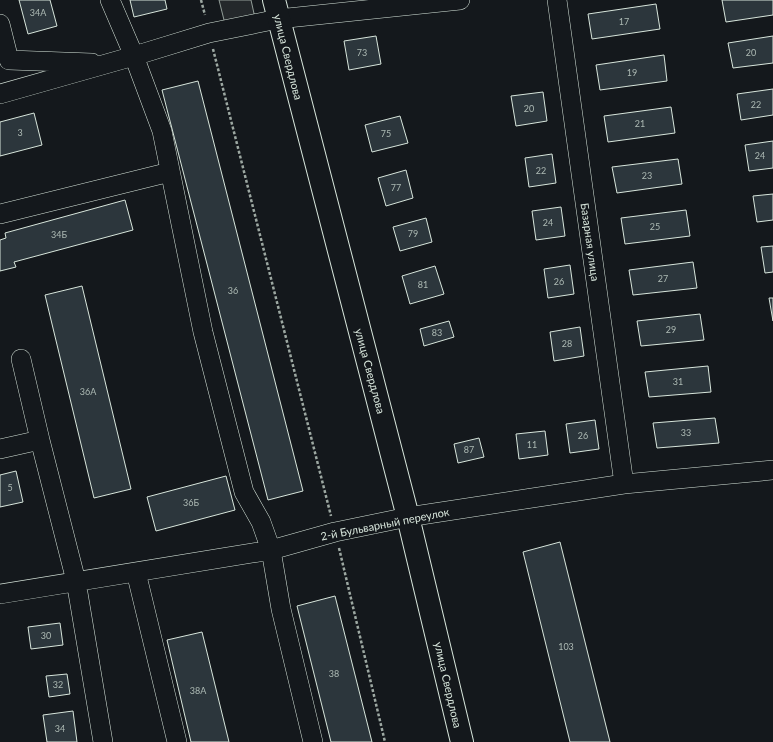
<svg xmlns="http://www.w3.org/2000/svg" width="773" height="742" font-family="Lato,sans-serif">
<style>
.parking{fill:#24282b;stroke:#939e99}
.building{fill:#2c363c;stroke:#d8e6dc}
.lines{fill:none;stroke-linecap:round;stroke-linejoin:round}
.minor-casing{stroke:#d8e6dc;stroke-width:20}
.major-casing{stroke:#d8e6dc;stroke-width:24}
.path{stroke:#9da8a2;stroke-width:2.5;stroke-dasharray:3 2;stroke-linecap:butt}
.minor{stroke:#14181c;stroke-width:19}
.major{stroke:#14181c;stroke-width:22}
.labels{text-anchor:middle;stroke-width:3;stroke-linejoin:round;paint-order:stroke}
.number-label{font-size:9px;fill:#adbab4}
.street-label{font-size:11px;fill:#d8e6dc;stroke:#14181c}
</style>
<rect width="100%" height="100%" fill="#14181c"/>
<path class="parking" d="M219,0H251L255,18L225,24Z"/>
<path class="building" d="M19,0H50L57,26L28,34Z
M130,0H165L167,9L134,17Z
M722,0H773V15L726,22Z
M656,4L660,29L592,39L588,14Z
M376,36L381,64L349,70L344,41Z
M773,36V63L733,68L728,43Z
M664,55L667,81L600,90L596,65Z
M198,81L303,491L268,500L162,90Z
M773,89V115L741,120L737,94Z
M543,92L547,121L516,126L511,96Z
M671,107L675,133L608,142L604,116Z
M34,113L42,145L0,156V122Z
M400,116L408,143L372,152L365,125Z
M773,141V168L749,171L745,145Z
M552,154L556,183L529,187L525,158Z
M678,159L682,184L617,193L612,167Z
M406,170L413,198L386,206L378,178Z
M773,194V220L757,222L753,196Z
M125,200L133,230L14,262L16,267L0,271V240L6,238L5,233Z
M561,207L565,236L536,240L532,211Z
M686,210L690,236L625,244L621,218Z
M426,218L432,242L400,251L393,227Z
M773,246V272L765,273L761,247Z
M693,262L697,288L633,295L629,270Z
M570,265L574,294L548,298L544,269Z
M435,266L444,294L410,304L402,276Z
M82,286L131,489L94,498L45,295Z
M769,298H773V321Z
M700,314L704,340L641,346L637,321Z
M449,321L454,337L424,346L420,329Z
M580,327L584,356L554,361L550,332Z
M708,366L711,392L649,397L645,372Z
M715,418L719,443L657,448L653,423Z
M595,420L599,449L570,453L566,424Z
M545,431L548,455L519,459L516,434Z
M479,438L484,457L458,463L454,444Z
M16,471L23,502L0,507V475Z
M226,476L235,510L156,531L147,497Z
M560,542L610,742H570L523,552Z
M335,596L372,742H331L297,606Z
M60,623L63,645L31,649L28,627Z
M202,632L229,742H191L167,640Z
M67,674L70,694L49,697L46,676Z
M73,711L77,742H47L43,715Z"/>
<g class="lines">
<g class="minor-casing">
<path id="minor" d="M110,0L134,56L162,131L203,332L244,492L261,522L271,550L281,609L313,742
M557,0L624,484
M0,24L9,60L92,63
M0,94L134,56L209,33L278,19L460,0
M0,214L170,172
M21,359L40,440
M0,449L40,440L76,581L103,742
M136,572L177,742
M0,594L271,550L335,532L408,517L624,484L773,470"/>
</g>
<g class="major-casing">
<path id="major" d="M274,0L408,517L462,742"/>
</g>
<path class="path" d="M201,0L205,15
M213,49L331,516
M339,548L385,742"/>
<use href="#minor" class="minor"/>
<use href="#major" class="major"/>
</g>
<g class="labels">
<g class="number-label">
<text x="38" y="16">34А</text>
<text x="624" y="25">17</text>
<text x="362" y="56">73</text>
<text x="751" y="56">20</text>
<text x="632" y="76">19</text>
<text x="756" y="108">22</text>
<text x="529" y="112">20</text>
<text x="640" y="127">21</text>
<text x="20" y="136">3</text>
<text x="386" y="137">75</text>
<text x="760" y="159">24</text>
<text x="541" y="174">22</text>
<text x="647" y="179">23</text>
<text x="396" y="191">77</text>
<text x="548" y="226">24</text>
<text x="655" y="230">25</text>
<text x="413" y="237">79</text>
<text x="59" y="238">34Б</text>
<text x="663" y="282">27</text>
<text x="559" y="285">26</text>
<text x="423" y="288">81</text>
<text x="233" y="294">36</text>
<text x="671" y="333">29</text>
<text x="437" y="336">83</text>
<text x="567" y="347">28</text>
<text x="678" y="385">31</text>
<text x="88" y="395">36А</text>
<text x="686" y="436">33</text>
<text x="583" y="439">26</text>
<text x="532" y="448">11</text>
<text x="469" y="453">87</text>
<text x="10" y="491">5</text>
<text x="191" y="506">36Б</text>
<text x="46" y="639">30</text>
<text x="566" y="650">103</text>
<text x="334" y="677">38</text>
<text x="58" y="688">32</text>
<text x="198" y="694">38А</text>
<text x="60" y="732">34</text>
</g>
<g class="street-label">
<text transform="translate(288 57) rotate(76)" y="4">улица Свердлова</text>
<text transform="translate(590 242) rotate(82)" y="4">Базарная улица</text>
<text transform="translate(370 371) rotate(75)" y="4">улица Свердлова</text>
<text transform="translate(385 524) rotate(-11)" y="4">2-й Бульварный переулок</text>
<text transform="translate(448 685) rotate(77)" y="4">улица Свердлова</text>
</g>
</g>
</svg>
